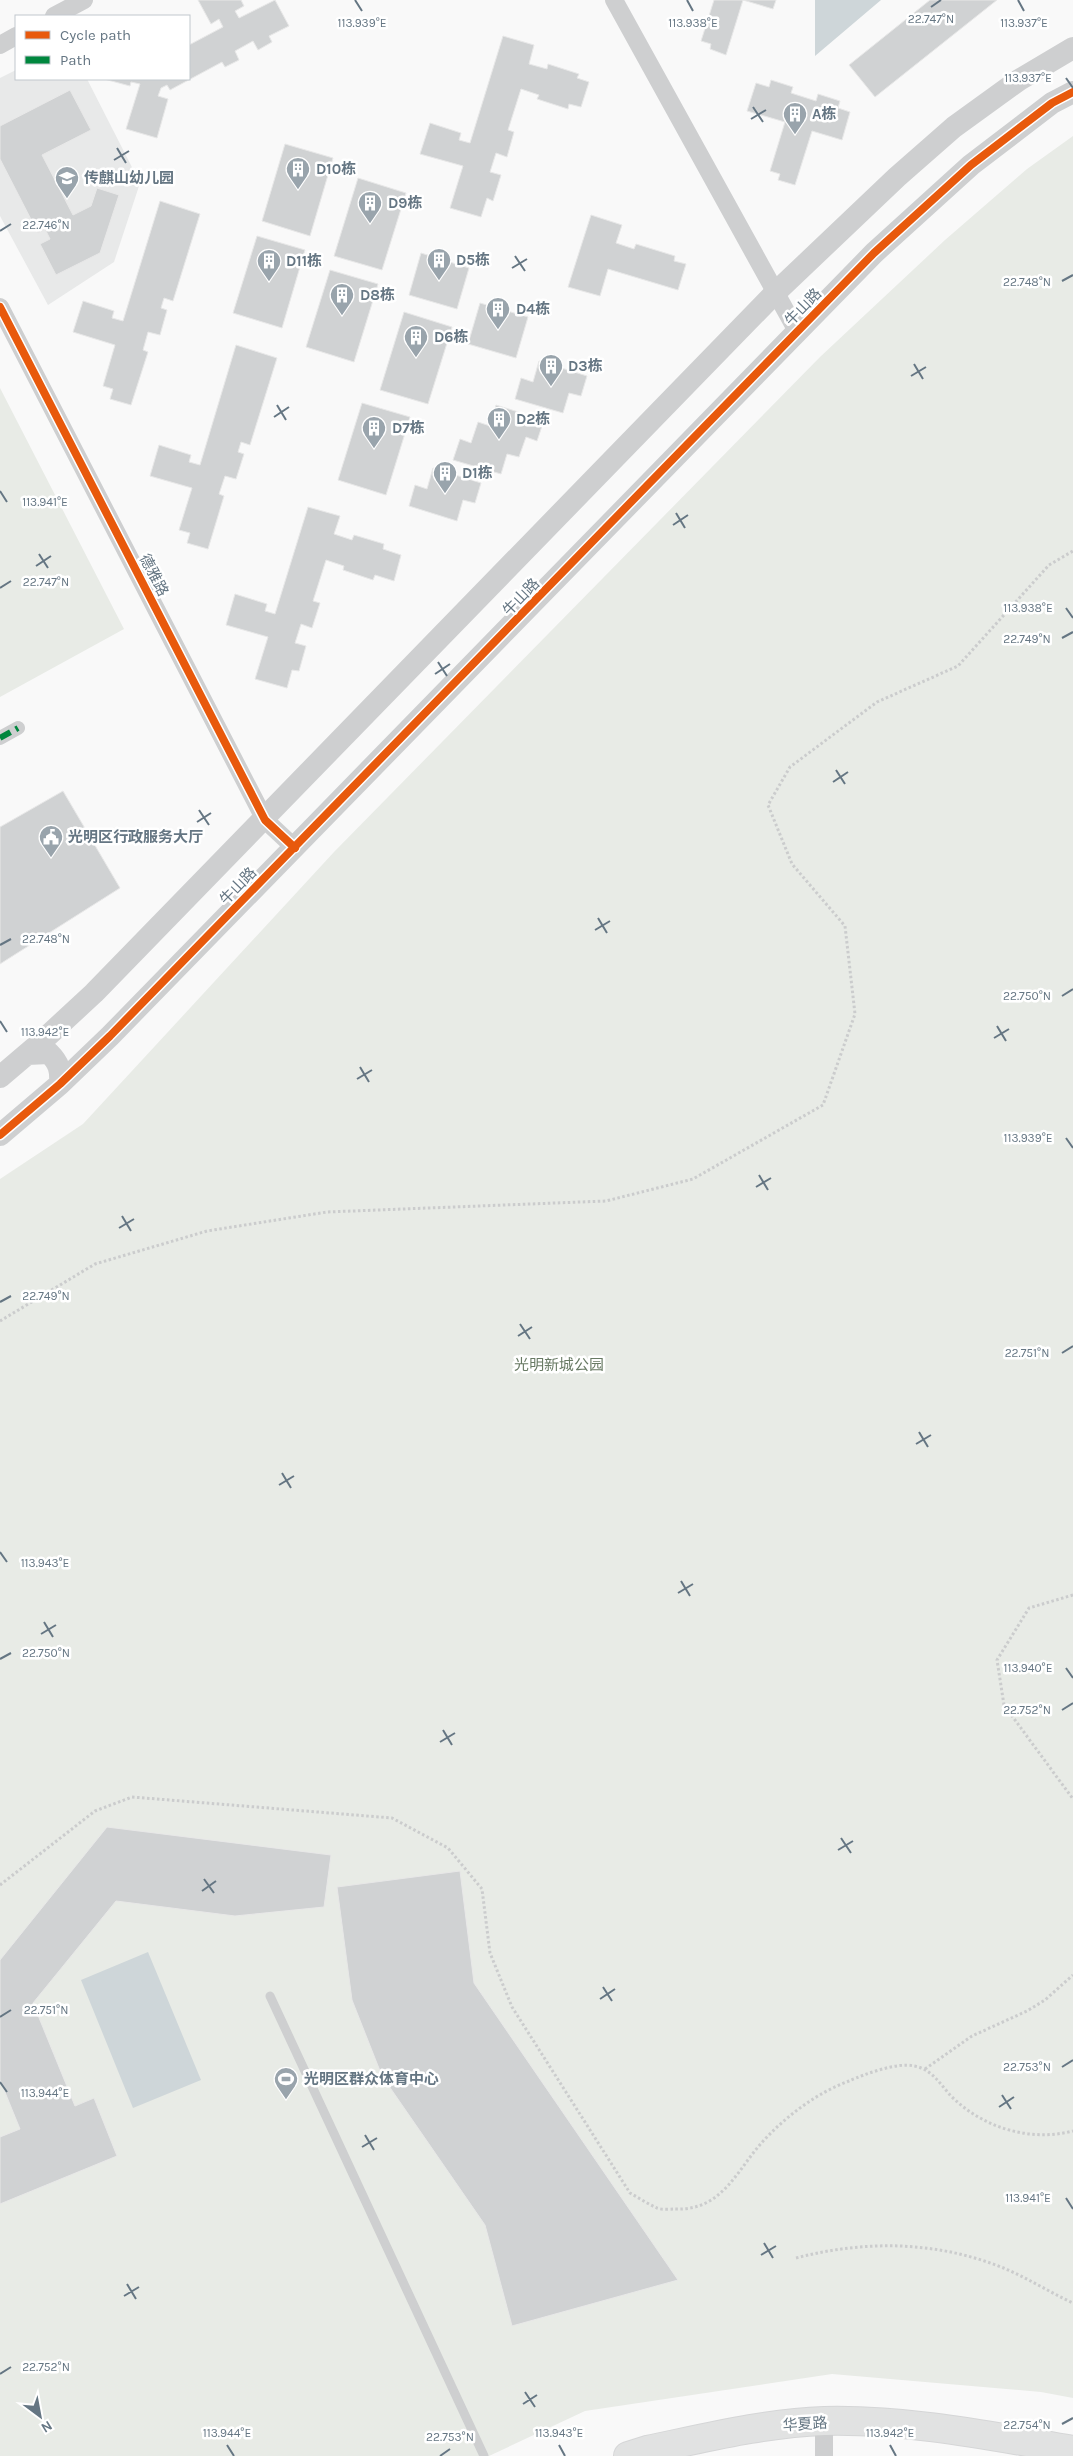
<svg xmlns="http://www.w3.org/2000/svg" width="1073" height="2456" font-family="Karla,'Noto Sans SC',sans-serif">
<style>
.built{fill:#e8e9e9}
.green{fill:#e8ebe6}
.water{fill:#ced6d9}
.building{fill:#d0d2d3;stroke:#e8e8e8}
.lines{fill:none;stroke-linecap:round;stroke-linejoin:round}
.primary-casing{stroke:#d5d6d7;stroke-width:30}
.path{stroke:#cbcccd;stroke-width:3;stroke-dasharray:2.5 2.5;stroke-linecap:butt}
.service{stroke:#cecfd0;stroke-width:9}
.pedestrian{stroke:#cecfd0;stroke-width:14}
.minor{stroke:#cecfd0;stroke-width:18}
.tertiary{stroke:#cecfd0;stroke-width:22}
.primary{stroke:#e1e2e2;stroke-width:28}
.quiet{stroke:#00873e;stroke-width:6;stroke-dasharray:12 6;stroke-linecap:butt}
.cycleway-casing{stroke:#fff;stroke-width:11}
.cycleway{stroke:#e8590c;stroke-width:8}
.ticks{fill:none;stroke:#657683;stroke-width:2}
.labels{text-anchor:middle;stroke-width:5;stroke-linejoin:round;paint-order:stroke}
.poi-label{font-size:15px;font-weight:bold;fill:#657683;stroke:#fff;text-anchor:start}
.street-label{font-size:15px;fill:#657683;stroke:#fff}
.park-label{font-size:15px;fill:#687a64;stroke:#fff}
.ticks-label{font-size:12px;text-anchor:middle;fill:#657683;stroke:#fff;stroke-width:5;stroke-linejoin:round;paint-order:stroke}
</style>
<rect width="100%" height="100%" fill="#f9f9f9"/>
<path class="built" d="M16,70V79H87L140,183L114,262L48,305L0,216V78Z"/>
<path class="green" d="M1073,136V2398L1041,2392L832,2374L585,2411L489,2456H0V1179L83,1124L334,852L820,357L945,240L1027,169Z
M0,388L124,629L0,697Z"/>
<path class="water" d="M815,0H881L815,56Z
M148,1952L201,2080L133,2108L81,1980Z"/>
<path class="building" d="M198,0H241L244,6L235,11L239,18L275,0L289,26L269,36L272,42L258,50L253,41L235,51L239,60L225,67L222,62L170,90L167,85L161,88L158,96L168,99L157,138L126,129L140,84L131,82L130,86L104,79H189V45L223,27L219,19L211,24Z
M714,0H776L773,9L743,0L726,55L710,49L711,44L701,41Z
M930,0H997L875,97L849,65Z
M503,36L534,45L529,64L547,69L548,64L579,74L577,78L589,82L581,107L569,104L568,109L537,99L539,95L521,89L508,130L514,132L507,157L496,153L490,172L501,175L493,201L487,198L481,217L450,208L463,166L420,154L430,123L461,133L459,140L470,143Z
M771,80L793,87L791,93L816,101L818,94L840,101L838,108L850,112L842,140L812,131L795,185L778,180L780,174L770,171L785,122L747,111L756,83L769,87Z
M70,90L91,130L42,155L73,215L91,206L97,188L119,195L100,253L56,275L40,244L50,239L45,229L38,233L0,159V126Z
M285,144L333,158L310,236L262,221Z
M358,178L406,193L382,270L334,256Z
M160,201L200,214L173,301L164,298L161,308L167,310L160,335L148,332L143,350L148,352L131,405L110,399L113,389L103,386L115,345L73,332L83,301L114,311L112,318L123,321Z
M591,215L622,225L616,243L634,249L636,244L675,256L674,261L686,264L678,290L608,269L600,296L568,287Z
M257,236L305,250L282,328L233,313Z
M421,253L469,268L457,309L409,295Z
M330,270L378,284L354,362L306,347Z
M480,303L528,317L516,358L468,344Z
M404,312L452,327L428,404L380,390Z
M236,345L277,358L250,445L241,442L238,452L244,454L236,479L225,476L219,494L224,496L208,549L187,543L190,533L179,530L192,488L150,476L159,445L191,455L189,462L200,465Z
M539,361L587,376L581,396L569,393L563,413L515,399L521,378L533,382Z
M362,403L410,417L386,495L338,480Z
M496,405L544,420L537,441L526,437L519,457L507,454L501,474L453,460L460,439L471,443L478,422L490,426Z
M433,468L481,483L475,503L463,500L457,521L409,506L415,485L427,489Z
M308,507L340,516L334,534L352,540L354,535L384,544L383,549L401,555L394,581L375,575L373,580L343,570L344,566L326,560L313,601L320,603L312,628L301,624L295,643L306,646L299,671L292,670L287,688L255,679L268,637L226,625L235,594L267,604L265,611L275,614Z
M63,791L120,888L0,964V827Z
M107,1827L331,1855L324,1907L235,1916L116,1901L33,2003L75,2106L94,2098L117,2156L0,2204V2137L20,2129L0,2080V1960Z
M460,1871L474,1983L678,2280L512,2326L485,2225L382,2076L352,2000L337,1887Z"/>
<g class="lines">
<g class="primary-casing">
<path id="primary" d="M628,2456L647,2450C705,2438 764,2423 824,2421C908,2419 991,2436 1073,2450"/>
</g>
<path class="path" d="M0,1321L95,1264L207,1231L327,1212L606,1201L693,1179L823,1105L855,1014L845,926L792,864L768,805L790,767L877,702L958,666L1049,565L1073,551
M1073,1595L1029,1608L997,1660L1004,1705L1073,1799
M0,1885L95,1811L132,1797L392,1818L448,1848L482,1889L490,1953L512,2007L630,2193C639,2198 648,2204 657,2208C662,2210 670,2209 675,2209C724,2211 737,2168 766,2138C789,2114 817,2093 849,2081C865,2074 897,2062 914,2066C932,2069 940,2084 951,2096C983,2128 1030,2142 1073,2131
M925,2069L972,2036L1027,2011L1045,2000L1073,1975
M796,2258C865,2240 935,2241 1001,2267C1026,2277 1049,2292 1073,2303"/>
<path class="service" d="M270,1996L484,2456"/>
<path class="pedestrian" d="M0,738L18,728"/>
<path class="minor" d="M614,0L798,333
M54,16L84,0
M0,45L16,36
M0,307L265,820L295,848
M824,2456V2421"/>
<path class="tertiary" d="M27,1054L49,1053C59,1063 61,1070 60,1084
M0,1077L40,1043L94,993L775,293L897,177L954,127L1019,80L1073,48
M0,1135L60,1084L110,1036L874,253L971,165L1052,103L1073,92"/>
<use href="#primary" class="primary"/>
<path class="quiet" d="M0,738L18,728"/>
<g class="cycleway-casing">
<path id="cycleway" d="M0,307L265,820L295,848
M0,1135L60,1084L110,1036L874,253L971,165L1052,103L1073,92"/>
</g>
<use href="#cycleway" class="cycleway"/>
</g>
<path class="ticks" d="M355,0L362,11M687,0L693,11M1018,0L1024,11M931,7L941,0M1066,78L1073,88M753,107L763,122M751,119L766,110M117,148L126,163M114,160L129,151M0,231L11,224M515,256L525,271M512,268L527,259M1062,281L1073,275M914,364L923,379M911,376L926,367M277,405L286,420M274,417L289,407M0,491L7,502M676,513L685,528M673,525L688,515M39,554L48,568M36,566L51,556M0,588L11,581M1066,608L1073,618M1062,638L1073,632M438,662L447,676M435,674L450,664M836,770L845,784M833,782L848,772M199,810L209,825M197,822L211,813M598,918L607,933M595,930L610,921M0,945L11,939M1062,996L1073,989M0,1021L7,1032M997,1026L1006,1041M994,1038L1009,1029M360,1067L369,1082M357,1079L372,1070M1066,1138L1073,1148M759,1175L768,1190M756,1187L771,1178M122,1216L131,1231M119,1228L134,1219M0,1302L11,1296M520,1324L530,1339M518,1336L532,1327M1062,1353L1073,1346M919,1432L928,1447M916,1444L931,1435M282,1473L291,1488M279,1485L294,1476M0,1552L7,1562M681,1581L690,1596M678,1593L693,1584M44,1622L53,1637M41,1634L56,1625M0,1659L11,1653M1066,1668L1073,1678M1062,1710L1073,1703M443,1730L452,1745M440,1742L455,1733M841,1838L851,1853M838,1850L853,1841M204,1879L214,1893M202,1891L216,1881M603,1987L612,2001M600,1999L615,1989M0,2017L11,2010M1062,2067L1073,2060M0,2082L7,2092M1002,2095L1011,2109M999,2107L1014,2097M365,2135L374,2150M362,2147L377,2138M1066,2198L1073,2209M764,2243L773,2258M761,2255L776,2246M127,2284L136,2299M124,2296L139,2287M0,2374L11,2367M525,2392L535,2407M523,2404L537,2395M1062,2424L1073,2418M227,2445L234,2456M559,2445L565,2456M890,2445L896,2456M440,2456L450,2449"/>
<defs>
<g id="building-pin" transform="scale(1.25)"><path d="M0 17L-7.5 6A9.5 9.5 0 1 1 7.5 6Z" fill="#99a4ac" stroke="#fff"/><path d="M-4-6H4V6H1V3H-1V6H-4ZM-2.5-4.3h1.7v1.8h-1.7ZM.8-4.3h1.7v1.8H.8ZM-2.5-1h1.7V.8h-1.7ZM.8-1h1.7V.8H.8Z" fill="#fff"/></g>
<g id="school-pin" transform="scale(1.25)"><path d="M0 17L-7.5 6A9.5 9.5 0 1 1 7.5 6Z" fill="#99a4ac" stroke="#fff"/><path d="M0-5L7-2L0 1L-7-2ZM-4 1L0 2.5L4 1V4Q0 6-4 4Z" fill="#fff"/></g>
<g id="civic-pin" transform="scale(1.25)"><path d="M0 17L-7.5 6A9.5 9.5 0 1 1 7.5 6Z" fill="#99a4ac" stroke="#fff"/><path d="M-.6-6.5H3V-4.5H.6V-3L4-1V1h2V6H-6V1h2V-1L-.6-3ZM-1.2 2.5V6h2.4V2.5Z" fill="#fff"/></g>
<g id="stadium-pin" transform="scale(1.25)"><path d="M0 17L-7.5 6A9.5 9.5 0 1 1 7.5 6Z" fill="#99a4ac" stroke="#fff"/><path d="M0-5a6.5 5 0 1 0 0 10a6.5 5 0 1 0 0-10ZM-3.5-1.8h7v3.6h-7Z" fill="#fff"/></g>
</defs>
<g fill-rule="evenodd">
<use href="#building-pin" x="795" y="114"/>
<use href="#building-pin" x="298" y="169"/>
<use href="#school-pin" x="67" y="178"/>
<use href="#building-pin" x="370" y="203"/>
<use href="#building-pin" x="439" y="260"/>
<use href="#building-pin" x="269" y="261"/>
<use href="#building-pin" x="342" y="295"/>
<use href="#building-pin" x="498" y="309"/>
<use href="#building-pin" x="416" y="337"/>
<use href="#building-pin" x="551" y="366"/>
<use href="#building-pin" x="499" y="419"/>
<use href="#building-pin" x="374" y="428"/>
<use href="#building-pin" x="445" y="473"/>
<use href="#civic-pin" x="51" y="837"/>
<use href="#stadium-pin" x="286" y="2079"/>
</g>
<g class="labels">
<g class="poi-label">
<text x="812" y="119">A栋</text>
<text x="316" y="174">D10栋</text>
<text x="84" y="183">传麒山幼儿园</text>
<text x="388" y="208">D9栋</text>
<text x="456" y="265">D5栋</text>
<text x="286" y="266">D11栋</text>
<text x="360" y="300">D8栋</text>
<text x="516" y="314">D4栋</text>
<text x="434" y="342">D6栋</text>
<text x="568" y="371">D3栋</text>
<text x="516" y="424">D2栋</text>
<text x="392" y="433">D7栋</text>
<text x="462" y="478">D1栋</text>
<text x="68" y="842">光明区行政服务大厅</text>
<text x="304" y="2084">光明区群众体育中心</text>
</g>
<g class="street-label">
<text transform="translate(803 307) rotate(-46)" y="5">牛山路</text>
<text transform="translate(154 575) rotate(63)" y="5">德雅路</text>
<text transform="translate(521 597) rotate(-46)" y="5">牛山路</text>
<text transform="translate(238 886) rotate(-46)" y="5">牛山路</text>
<text transform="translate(805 2424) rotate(-4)" y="5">华夏路</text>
</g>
<g class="park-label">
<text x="559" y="1370">光明新城公园</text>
</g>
</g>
<g class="ticks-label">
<text x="931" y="23">22.747°N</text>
<text x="362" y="27">113.939°E</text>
<text x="693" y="27">113.938°E</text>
<text x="1024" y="27">113.937°E</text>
<text x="1028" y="82">113.937°E</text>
<text x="46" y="229">22.746°N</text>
<text x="1027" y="286">22.748°N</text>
<text x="45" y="506">113.941°E</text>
<text x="46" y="586">22.747°N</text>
<text x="1028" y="612">113.938°E</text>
<text x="1027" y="643">22.749°N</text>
<text x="46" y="943">22.748°N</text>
<text x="1027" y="1000">22.750°N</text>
<text x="45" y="1036">113.942°E</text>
<text x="1028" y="1142">113.939°E</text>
<text x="46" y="1300">22.749°N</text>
<text x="1027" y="1357">22.751°N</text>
<text x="45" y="1567">113.943°E</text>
<text x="46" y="1657">22.750°N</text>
<text x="1028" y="1672">113.940°E</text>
<text x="1027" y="1714">22.752°N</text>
<text x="46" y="2014">22.751°N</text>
<text x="1027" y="2071">22.753°N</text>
<text x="45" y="2097">113.944°E</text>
<text x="1028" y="2202">113.941°E</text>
<text x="46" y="2371">22.752°N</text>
<text x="1027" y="2429">22.754°N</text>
<text x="227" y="2437">113.944°E</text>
<text x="559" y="2437">113.943°E</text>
<text x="890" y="2437">113.942°E</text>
<text x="450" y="2441">22.753°N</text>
</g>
<rect x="15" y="15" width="175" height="65" fill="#ffffff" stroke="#c1c8cd"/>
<rect x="25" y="31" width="25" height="8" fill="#e8590c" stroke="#c1c8cd"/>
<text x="60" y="40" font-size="15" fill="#657683">Cycle path</text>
<rect x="25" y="56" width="25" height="8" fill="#00873e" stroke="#c1c8cd"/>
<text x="60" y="65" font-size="15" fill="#657683">Path</text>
<g transform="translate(40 2416) rotate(148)" stroke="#ffffff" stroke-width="4" paint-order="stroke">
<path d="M0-4L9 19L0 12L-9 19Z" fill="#657683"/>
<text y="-8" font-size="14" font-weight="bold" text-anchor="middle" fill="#657683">N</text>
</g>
</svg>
